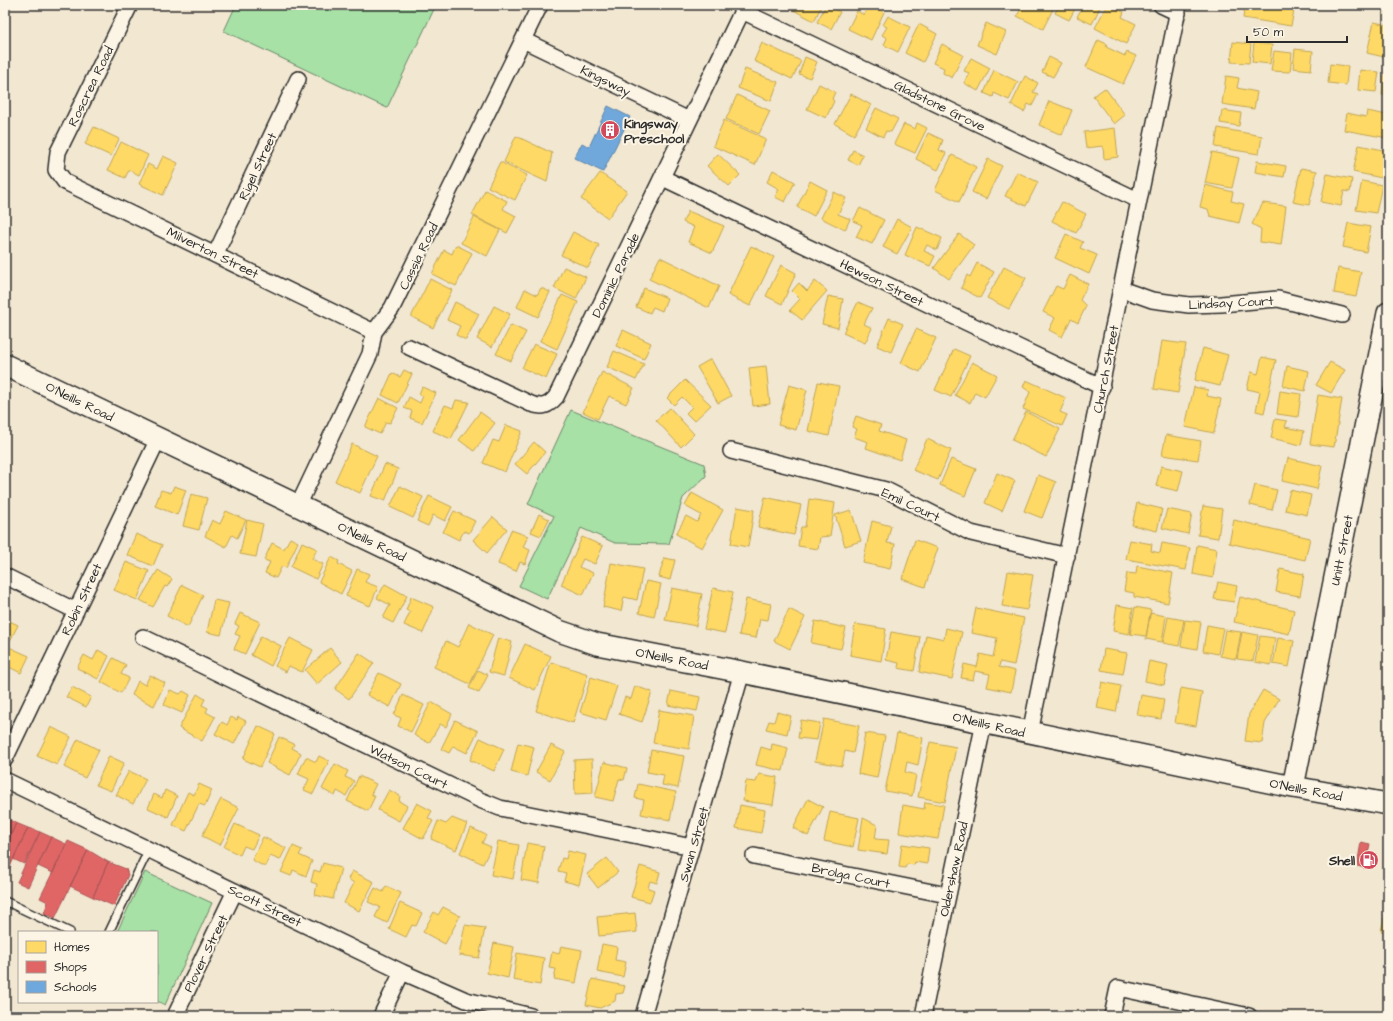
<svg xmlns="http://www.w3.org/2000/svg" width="1393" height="1021" font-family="'Architects Daughter',sans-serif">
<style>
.green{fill:#a7e1a6;stroke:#698668}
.homes{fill:#ffd966;stroke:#bfa554}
.shops{fill:#e06666;stroke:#aa5454}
.schools{fill:#6fa8dc;stroke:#5b82a7}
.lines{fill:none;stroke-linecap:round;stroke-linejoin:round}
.lane-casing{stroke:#2b2b2b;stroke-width:10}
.street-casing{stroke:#2b2b2b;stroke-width:18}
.secondary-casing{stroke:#2b2b2b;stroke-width:24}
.lane{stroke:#fcf5e5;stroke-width:7}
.street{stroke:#fcf5e5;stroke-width:15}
.secondary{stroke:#fcf5e5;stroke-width:21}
.labels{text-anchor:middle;stroke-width:4;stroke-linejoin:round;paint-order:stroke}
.street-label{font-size:13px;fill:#2b2b2b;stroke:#fcf5e5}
.poi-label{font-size:13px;font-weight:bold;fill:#2b2b2b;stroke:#fcf5e5;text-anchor:start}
</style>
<rect width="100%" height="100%" fill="#f2e7d1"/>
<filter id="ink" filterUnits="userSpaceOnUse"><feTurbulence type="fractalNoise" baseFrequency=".025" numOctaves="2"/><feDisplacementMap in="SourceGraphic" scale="8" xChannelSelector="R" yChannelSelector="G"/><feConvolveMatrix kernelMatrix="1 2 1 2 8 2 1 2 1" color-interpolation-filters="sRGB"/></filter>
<g filter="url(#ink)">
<path class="green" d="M236,5H436L387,108L224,31Z
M571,410L704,464L706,476L683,498L669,544L615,543L581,528L547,599L519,586L554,516L528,504Z
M145,872L212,903L165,1005L157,1001V932H117Z"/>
<path class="homes" d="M784,5H822L814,21Z
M826,5L840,12L831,29L817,22Z
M869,5L884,12L871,40L848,29L857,11L864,15Z
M1023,5H1055L1043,29L1017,16Z
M1059,5H1077L1069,20L1055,13Z
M1083,5H1101L1092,24L1077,17Z
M1107,5L1124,12L1122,17L1136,24L1126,44L1095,28Z
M1245,5H1295L1291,26L1243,18Z
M888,16L910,27L898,52L884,45L887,38L882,35L887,27L883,25Z
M1374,22L1388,25V58L1367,53Z
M986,23L1006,32L997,54L977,45Z
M919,24L937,34L923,62L905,53Z
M1098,40L1107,44L1106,47L1125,56L1127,52L1136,56L1123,84L1086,67Z
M1233,42L1251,44L1249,63L1231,62Z
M762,43L801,61L792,79L754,61Z
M1254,43L1272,45L1270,64L1252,62Z
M942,44L963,55L952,78L943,73L944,68L933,63Z
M1295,49L1313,51L1311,70L1293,68Z
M1274,51L1292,53L1290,72L1271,71Z
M805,57L817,62L810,78L799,74Z
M1049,57L1061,63L1053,77L1042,72Z
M971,58L990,68L978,91L964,83L969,73L964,71Z
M1330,64L1348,66L1346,85L1328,83Z
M745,69L778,82L771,101L738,88Z
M994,70L1018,82L1009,100L994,93L993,97L984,93Z
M1360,70L1379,72L1376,92L1358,90Z
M1384,75L1388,76V95H1382Z
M1025,76L1038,83L1033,92L1038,94L1032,106L1028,104L1024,112L1011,105Z
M1226,76L1239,78L1237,88L1257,92L1254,109L1222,104Z
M819,84L835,92L832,99L834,101L826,118L807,109Z
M1105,88L1125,115L1114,124L1093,96Z
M851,94L871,105L854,135L835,124Z
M737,95L770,111L759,134L726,119Z
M1049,101L1072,110L1062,135L1039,125Z
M876,108L898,119L891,132L886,131L883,137L866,128Z
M1222,110L1241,113L1239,126L1220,123Z
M1367,111L1387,115L1385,121L1388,122V138L1344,130L1347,113L1366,117Z
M724,120L766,139L755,165L713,146Z
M917,123L927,128L915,153L894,144L904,124L915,129Z
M94,127L119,139L111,156L85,144Z
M1115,128L1118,157L1104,159L1103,146L1086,148L1084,132Z
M1218,128L1262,136L1259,154L1215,147Z
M928,133L943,140L939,150L946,153L938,170L916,159Z
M516,136L552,153L547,182L504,162Z
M121,142L148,155L139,175L129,170L125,178L108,170Z
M1359,145L1388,151L1382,178L1353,172Z
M853,150L863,155L858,165L848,160Z
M1212,152L1239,158L1232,188L1205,183Z
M718,154L740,175L729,186L707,166Z
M952,155L976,167L959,202L935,190Z
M163,156L178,163L163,195L139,184L148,164L157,169Z
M988,159L1002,166L986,199L972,192Z
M1257,161L1286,166L1284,177L1255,172Z
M500,162L527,175L515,200L488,187Z
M1301,168L1317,171L1309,205L1293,202Z
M773,170L795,182L785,202L775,197L779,189L767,182Z
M1017,172L1038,182L1026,206L1005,196Z
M600,173L627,191L608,218L581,199Z
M1327,174L1352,179L1350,192L1344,191L1341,206L1321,202Z
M810,181L827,190L814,216L797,207Z
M1362,181L1382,185L1376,213L1356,210Z
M1205,185L1233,192L1231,201L1244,204L1239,223L1210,216L1208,209L1200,207Z
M485,190L507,201L503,209L516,216L507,233L472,215Z
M834,192L846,198L838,214L850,219L845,230L821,218Z
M1062,202L1086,214L1076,233L1052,221Z
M1263,203L1286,206L1281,245L1260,242L1261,229L1252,224Z
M860,208L884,220L872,244L856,237L862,225L853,221Z
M688,211L724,226L712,253L688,242L694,227L683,222Z
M474,217L500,230L487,256L461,243Z
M897,219L912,227L897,254L883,247Z
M1348,223L1371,227L1366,252L1343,247Z
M917,227L942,238L937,250L927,245L924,251L935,256L930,266L905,255Z
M573,232L599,245L588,268L561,255Z
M959,234L974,245L949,279L934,268Z
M1066,234L1083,242L1080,248L1097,255L1089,274L1055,258Z
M456,245L472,253L456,286L432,274L444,250L452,254Z
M751,246L774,257L750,306L728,295Z
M660,257L719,286L709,308L649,279Z
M977,263L994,272L980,298L961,288L967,275L970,277Z
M781,265L796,273L782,304L766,296Z
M564,267L586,277L576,299L554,288Z
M1004,267L1026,278L1009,309L987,298Z
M1338,268L1361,272L1356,297L1334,293Z
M1070,275L1088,284L1080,300L1086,306L1078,323L1071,319L1062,337L1049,330L1055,318L1043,312L1056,286L1063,289Z
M430,279L452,290L433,328L412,317V315Z
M815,281L827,291L802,320L790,310L800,299L792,291L799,283L807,291Z
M541,288L550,292L538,317L517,307L525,289L537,295Z
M644,288L667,298L662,311L653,307L650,313L636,307Z
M562,295L578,302L557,349L540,341Z
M828,296L843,299L838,328L822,324Z
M455,302L479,314L466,340L456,335L460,326L447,320Z
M858,302L872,308L864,324L872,328L865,343L843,333Z
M494,306L510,314L492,347L477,339Z
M889,318L903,324L891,352L877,346Z
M511,325L526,332L511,361L496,354Z
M916,329L936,338L920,372L901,363Z
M623,330L651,343L644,359L616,346Z
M1162,341L1186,344L1178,393L1154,389Z
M534,344L557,354L546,379L522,368Z
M1203,348L1228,355L1220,386L1195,380Z
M954,349L970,356L951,397L935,390Z
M614,351L644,364L636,380L607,367Z
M1262,357L1276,360L1264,413L1256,411L1260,392L1247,389L1251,372L1258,374Z
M711,359L731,396L718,403L697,367Z
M972,362L997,375L985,397L975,392L970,403L955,395Z
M1330,362L1345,370L1331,393L1316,385Z
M766,366L770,404L753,406L749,368Z
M1287,366L1309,371L1305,391L1283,386Z
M404,370L412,374L398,403L382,395L392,373L400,377Z
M602,372L634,388L626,404L609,396L598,419L583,412Z
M685,380L711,405L694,421L686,413L692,407L682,397L674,405L667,398Z
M1026,380L1066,398L1060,412L1067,415L1062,426L1023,409L1030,392L1023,387Z
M818,382L839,386L829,436L808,431Z
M789,385L807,390L796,430L778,425Z
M422,387L436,393L422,423L410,418L412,411L404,408L409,397L420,403L423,396L419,394Z
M1194,387L1208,390L1207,396L1221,399L1214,433L1185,427Z
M1280,391L1301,394L1298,417L1277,414Z
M1318,395L1342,399L1334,447L1310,444Z
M379,398L398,408L390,423L386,422L380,434L365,427Z
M456,400L469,402L451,439L433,431L445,405L453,408Z
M670,408L694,434L681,447L656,420Z
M480,412L495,423L474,451L459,440Z
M1026,412L1060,429L1046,457L1012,440Z
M856,416L881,425L879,431L906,440L900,460L866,448L868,442L854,437L857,429L852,427Z
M1275,419L1287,421L1285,427L1304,431L1301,445L1271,438Z
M506,425L522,431L505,472L483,463L493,440L499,442Z
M1166,435L1201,441L1198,460L1162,455Z
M927,439L951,450L938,480L913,470Z
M534,442L545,452L527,474L515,464Z
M352,444L377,456L360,493L335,481Z
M1288,458L1322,466L1317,489L1282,481Z
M951,459L976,469L965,496L940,485Z
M385,464L398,469L385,501L371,496Z
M1161,466L1183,471L1178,491L1156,486Z
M997,473L1015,481L1002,511L985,503Z
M1038,475L1056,482L1042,518L1024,511Z
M1255,485L1277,490L1272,510L1250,505Z
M174,486L186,490L177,515L155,506L161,490L171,493Z
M400,486L423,497L413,518L390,507Z
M1290,490L1311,495L1307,515L1285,510Z
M692,493L723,510L702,548L676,534L686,516L697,522L701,515L685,506Z
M191,494L207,498L199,530L183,526Z
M429,496L452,507L445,521L433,515L428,526L417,521Z
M765,497L801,505L794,535L758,527Z
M809,499L835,503L830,536L820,537L818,549L798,546L801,527H805Z
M1137,503L1162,509L1157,531L1132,525Z
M1203,506L1222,509L1218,538L1198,535Z
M737,507L754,510L748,547L731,544Z
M1167,509L1192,514L1188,534L1162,528Z
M851,510L861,541L845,546L835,515Z
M226,511L246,520L237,538L232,535L226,547L205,536L212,520L220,524Z
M454,511L475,521L469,533L464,531L459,540L443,532Z
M539,514L549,519L541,536L531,532Z
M493,517L507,529L487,553L473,540Z
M247,520L263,524L256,557L240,554Z
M1234,520L1310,538L1305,560L1229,543Z
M872,521L891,526L887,543L895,544L890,569L863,563Z
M511,530L528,536L523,547L530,550L525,564L520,562L516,571L498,564Z
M136,534L162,545L153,566L127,555Z
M582,537L603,546L595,564L583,559L579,567L593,573L583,595L561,585Z
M290,538L298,542L286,568L282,566L276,578L265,573L270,562L264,560L272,543L284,549Z
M915,540L938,548L925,587L902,579Z
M1130,540L1152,544L1151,551L1160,553L1162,543L1190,548L1186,570L1126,559Z
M302,542L317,549L312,559L323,564L316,579L291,567Z
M1197,545L1217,549L1213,578L1193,574Z
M331,557L339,561L338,564L352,571L341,594L319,582Z
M664,558L675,560L670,580L659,577Z
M126,562L149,571L137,600L114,590Z
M611,563L643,569L637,600L624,597L621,611L603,607Z
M1137,566L1173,573L1168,603L1134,597V593L1124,591L1127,573L1136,574Z
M357,569L369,574L365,582L378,587L370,606L346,596Z
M1280,569L1304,574L1300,596L1276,592Z
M158,570L172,579L167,587L165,586L153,607L140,600Z
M1008,571L1033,575L1027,610L1002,606Z
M646,581L661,584L654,617L639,613Z
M1218,582L1237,586L1234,602L1214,599Z
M385,584L407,596L393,623L383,618L390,605L377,598Z
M182,585L203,595L188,627L167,616Z
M672,588L702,594L696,626L665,620Z
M713,588L733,592L725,633L704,629Z
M411,597L434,607L423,633L404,625L410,612L406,610Z
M1240,597L1294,610L1289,634L1234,622Z
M746,599L771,604L768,620L760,619L756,638L739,635Z
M214,600L229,603L221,635L207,632Z
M5,604L10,607L5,617Z
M1117,605L1133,608L1129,634L1113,631Z
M1135,607L1151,610L1146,636L1130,634Z
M976,608L1024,618L1014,665L1000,662L999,667L1015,671L1011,692L987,687L990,674L975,671L973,680L961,678L964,664L977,667L980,654L993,657L997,638L971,633Z
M789,609L805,617L790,649L774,641Z
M240,613L260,622L245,654L234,649L240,636L235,634L239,626L235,624Z
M1150,613L1166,616L1162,642L1146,639Z
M1168,617L1184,620L1179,646L1163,643Z
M5,619L18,625L10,641L5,639Z
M1185,620L1201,622L1197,649L1181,646Z
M815,621L846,628L841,649L811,643Z
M469,623L493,635L470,684L434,667L446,641L458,647Z
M855,624L886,629L881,661L850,655Z
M1207,625L1223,628L1218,654L1203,651Z
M946,628L962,632L952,679L919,672L926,635L944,639Z
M1225,630L1241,632L1236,659L1220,656Z
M891,632L920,637L914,671L898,668L899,663L886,660Z
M1242,632L1258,635L1253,661L1237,659Z
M261,636L281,646L271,666L251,655Z
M1260,636L1275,638L1271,665L1255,662Z
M290,638L313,650L302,672L289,666L286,672L275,666Z
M498,638L512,642L504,676L489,672Z
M1278,638L1294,641L1289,667L1273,664Z
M525,644L551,656L535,690L509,678Z
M9,647L29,656L21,673L5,665V655Z
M330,648L342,662L317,684L305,670Z
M1104,649L1127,653L1123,674L1101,670Z
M98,650L109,656L98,679L77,668L84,655L93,660Z
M359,653L374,663L349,699L335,689Z
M113,658L126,665L121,674L129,678L121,693L101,682Z
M1149,661L1168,665L1164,685L1145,681Z
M551,662L588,674L573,723L536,711Z
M478,670L488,675L479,693L469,688Z
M379,673L401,684L390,707L367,695Z
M150,675L165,683L154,706L132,695L138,681L145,685Z
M591,677L617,686L606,720L580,712Z
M1102,682L1121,686L1116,712L1097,708Z
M635,686L652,692L642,722L619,714L625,697L631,699Z
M72,687L91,697L86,707L66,697Z
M1181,688L1202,692L1196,726L1175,723Z
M170,690L180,694L183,691L190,695L182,713L164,705Z
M1263,690L1279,699L1265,723L1262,743L1245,741L1249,714Z
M671,691L700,697L697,711L668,705Z
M197,694L205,699L202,705L208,708L206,712L215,717L202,741L179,728Z
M403,695L424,705L411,732L398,726L401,718L394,715Z
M1141,695L1164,699L1161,719L1137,715Z
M431,702L452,714L446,727L440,724L429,743L414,735Z
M659,710L694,716L689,749L653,743Z
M777,712L791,716L787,734L766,729L769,721L774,722Z
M231,717L237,720L238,717L246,721L234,744L215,734L222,722L227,725Z
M824,719L859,726L853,753L845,751L842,766L815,761Z
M455,720L478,731L467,753L453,746L449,753L441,749Z
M801,720L820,723L817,740L798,738Z
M258,726L275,734L260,767L243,759Z
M51,727L71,737L57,765L37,756Z
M865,733L885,736L877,778L858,774Z
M897,733L923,738L918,765L907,762L905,772L916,775L912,796L885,791Z
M279,737L294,744L292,748L301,753L290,775L267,763Z
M480,738L504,749L494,771L470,760Z
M78,739L99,750L85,778L64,767Z
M930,742L956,747L945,802L918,797Z
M518,743L534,747L527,776L511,772Z
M772,744L788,748L783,771L756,765L761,747L771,750Z
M551,745L565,752L550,780L536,772Z
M651,750L684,756L678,788L662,785L664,775L647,772Z
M109,756L124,763L111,791L96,785Z
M319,756L329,761L313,794L304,790L309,779L298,774L306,757L316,762Z
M592,759L593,793L575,794L574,760Z
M604,762L627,768L624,780L619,779L613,801L595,797Z
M335,764L348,771L345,777L354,781L346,796L337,791L335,796L322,789Z
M129,771L146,779L133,804L116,795Z
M759,774L777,777L773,805L743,801L746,781L756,782Z
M359,776L376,784L371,794L375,796L368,811L347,801Z
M199,784L212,790L205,806L199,804L186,831L173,825L188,792L194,795Z
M638,784L676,792L670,820L641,814L644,800L635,798Z
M165,790L177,796L168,817L148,808L154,794L162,798Z
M389,790L400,796L399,801L407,806L399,821L378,810Z
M221,799L239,808L220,845L202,836Z
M808,799L823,807L808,836L793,828Z
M925,802L944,805L938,839L899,833L903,805L924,809Z
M417,803L432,811L428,818L433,821L423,839L403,828Z
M740,805L765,810L761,833L736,828Z
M830,812L859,818L853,847L824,841Z
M452,818L467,824L456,850L431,839L438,821L446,824Z
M863,818L877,825L875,839L889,840L887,854L858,850Z
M235,824L259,835L252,849L244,846L240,855L224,847Z
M471,828L486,835L482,843L491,847L483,864L460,853Z
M263,837L286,848L280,860L270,856L265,867L252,860Z
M498,841L519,845L513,879L491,875Z
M527,843L544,846L539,883L521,880Z
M902,844L929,848L927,864L915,862L914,865L907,864L905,868L899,867Z
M293,846L302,850L299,855L312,861L306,876L293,870L291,876L281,872Z
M568,851L586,855L579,885L564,881L566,873L558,871L562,858L566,859Z
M607,858L618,872L598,888L587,874Z
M323,863L341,868L333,899L315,895L317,884L311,882L314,870L320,872Z
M640,866L660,872L657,883L650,881L648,888L654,890L650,902L631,897Z
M352,871L374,882L359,911L344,903L354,883L348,879Z
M386,886L401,893L387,923L375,917L380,907L368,902L375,888L383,892Z
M400,903L422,913L416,926L412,925L406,937L389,929Z
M443,907L460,916L445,944L423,932L434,912L438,915Z
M635,913L637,932L599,936L597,917Z
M1385,914L1388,915V932L1381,931Z
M465,925L485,928L479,958L459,955Z
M494,943L514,947L508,978L487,973Z
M602,944L617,947L615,960L626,962L623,977L597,972Z
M561,946L582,950L576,983L554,979L556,969L549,968L552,952L559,954Z
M517,953L544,958L540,985L513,980Z
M592,979L625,986L623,993L616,994L615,1001L600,1008L586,1005Z"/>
<path class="shops" d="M5,818L16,823L5,849Z
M16,823L28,828L8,871L5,870V849Z
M28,828L40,832L24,864L13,859Z
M40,832L51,837L28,887L17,882Z
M51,837L66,844L53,873L38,866Z
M68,841L88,850L55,918L44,913L48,902L40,898Z
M1361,842L1370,844L1365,868L1357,866Z
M88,850L108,862L93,897L70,886Z
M108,862L126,869L128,875L114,906L93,897Z"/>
<path class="schools" d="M608,106L630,117L603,172L574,158L582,143L589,147Z"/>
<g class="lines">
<g class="lane-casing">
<path id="lane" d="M5,901L70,932
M109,932L149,849"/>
</g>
<g class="street-casing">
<path id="street" d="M130,5L58,152L56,170L65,182L374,332
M1161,5L1178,13
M742,11L1138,200
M523,40L689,120
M663,178L1102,387
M216,253L298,79
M1121,289L1152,300L1189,305L1221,304L1278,299L1342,315
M409,347L531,404C543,408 548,406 556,397L745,5
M731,451L886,490L971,533L1067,556
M298,506L370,354L374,332L392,308L540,5
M5,576L76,611
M143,637L480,800L500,808L692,847
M1030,733L1179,5
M5,759L158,439
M5,780L402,972L466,1000L531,1016
M754,856L947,895
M175,1016L235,891
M381,1016L402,972
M643,1016L742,672
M923,1016L984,722
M1112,1016L1118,988L1249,1016"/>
</g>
<g class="secondary-casing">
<path id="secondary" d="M5,365L559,631L597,644L742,672L1293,787L1388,804
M1293,787L1388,313"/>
</g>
<use href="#lane" class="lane"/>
<use href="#street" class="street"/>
<use href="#secondary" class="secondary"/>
</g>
</g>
<defs>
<g id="building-disc" transform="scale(1)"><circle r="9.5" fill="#d1495b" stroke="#fcf5e5"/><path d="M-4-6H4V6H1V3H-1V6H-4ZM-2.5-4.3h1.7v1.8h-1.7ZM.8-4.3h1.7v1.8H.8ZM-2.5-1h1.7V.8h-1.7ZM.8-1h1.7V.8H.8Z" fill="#fff"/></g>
<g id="fuel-disc" transform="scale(1)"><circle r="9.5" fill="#d1495b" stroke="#fcf5e5"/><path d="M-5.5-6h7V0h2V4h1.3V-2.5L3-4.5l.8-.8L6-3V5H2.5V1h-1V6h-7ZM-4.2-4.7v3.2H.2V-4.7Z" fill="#fff"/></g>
</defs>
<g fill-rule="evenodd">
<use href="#building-disc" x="610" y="130"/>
<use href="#fuel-disc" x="1369" y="860"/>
</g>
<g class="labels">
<g class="street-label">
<text transform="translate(606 80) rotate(26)" y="5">Kingsway</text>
<text transform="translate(90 86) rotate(-64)" y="5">Roscrea Road</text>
<text transform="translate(940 105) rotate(26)" y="5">Gladstone Grove</text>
<text transform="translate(257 166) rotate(-65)" y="5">Rigel Street</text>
<text transform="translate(213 252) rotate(26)" y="5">Milverton Street</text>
<text transform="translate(418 256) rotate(-64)" y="5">Cassia Road</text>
<text transform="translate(615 275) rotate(-64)" y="5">Dominic Parade</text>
<text transform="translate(882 282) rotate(26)" y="5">Hewson Street</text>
<text transform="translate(1231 302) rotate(-3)" y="5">Lindsay Court</text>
<text transform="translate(1105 369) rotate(-79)" y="5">Church Street</text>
<text transform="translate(80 401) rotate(26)" y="5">O'Neills Road</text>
<text transform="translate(911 504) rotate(25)" y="5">Emil Court</text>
<text transform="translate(372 541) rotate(26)" y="5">O'Neills Road</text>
<text transform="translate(1341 550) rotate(-79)" y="5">Unitt Street</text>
<text transform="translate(81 599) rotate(-65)" y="5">Robin Street</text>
<text transform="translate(672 658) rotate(11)" y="5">O'Neills Road</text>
<text transform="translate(989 724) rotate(13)" y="5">O'Neills Road</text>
<text transform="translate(409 766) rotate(26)" y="5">Watson Court</text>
<text transform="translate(1306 789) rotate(11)" y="5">O'Neills Road</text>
<text transform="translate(693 844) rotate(-74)" y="5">Swan Street</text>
<text transform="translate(953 869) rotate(-78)" y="5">Oldershaw Road</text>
<text transform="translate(851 875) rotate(12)" y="5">Brolga Court</text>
<text transform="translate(265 905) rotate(26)" y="5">Scott Street</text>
<text transform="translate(205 953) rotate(-64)" y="5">Plover Street</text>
</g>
<g class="poi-label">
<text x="624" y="128">Kingsway<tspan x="624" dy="15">Preschool</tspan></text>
<text x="1355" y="865" text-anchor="end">Shell</text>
</g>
</g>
<rect width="1393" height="1021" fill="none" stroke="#fcf5e5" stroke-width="20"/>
<rect x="10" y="10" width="1373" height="1001" fill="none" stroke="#2b2b2b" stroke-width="1.5" filter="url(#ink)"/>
<rect x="18" y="931" width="140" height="72" fill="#fcf5e5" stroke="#a8a49b"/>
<rect x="26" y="941" width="20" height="12" fill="#ffd966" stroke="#a8a49b"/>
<text x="54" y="951" font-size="12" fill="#2b2b2b">Homes</text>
<rect x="26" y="961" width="20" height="12" fill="#e06666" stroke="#a8a49b"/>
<text x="54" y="971" font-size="12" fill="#2b2b2b">Shops</text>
<rect x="26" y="981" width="20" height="12" fill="#6fa8dc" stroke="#a8a49b"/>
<text x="54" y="991" font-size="12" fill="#2b2b2b">Schools</text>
<path d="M1247 36v6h100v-6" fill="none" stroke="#2b2b2b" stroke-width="2"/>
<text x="1253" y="36" font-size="12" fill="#2b2b2b" stroke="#fcf5e5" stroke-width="3" paint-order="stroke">50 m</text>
</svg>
